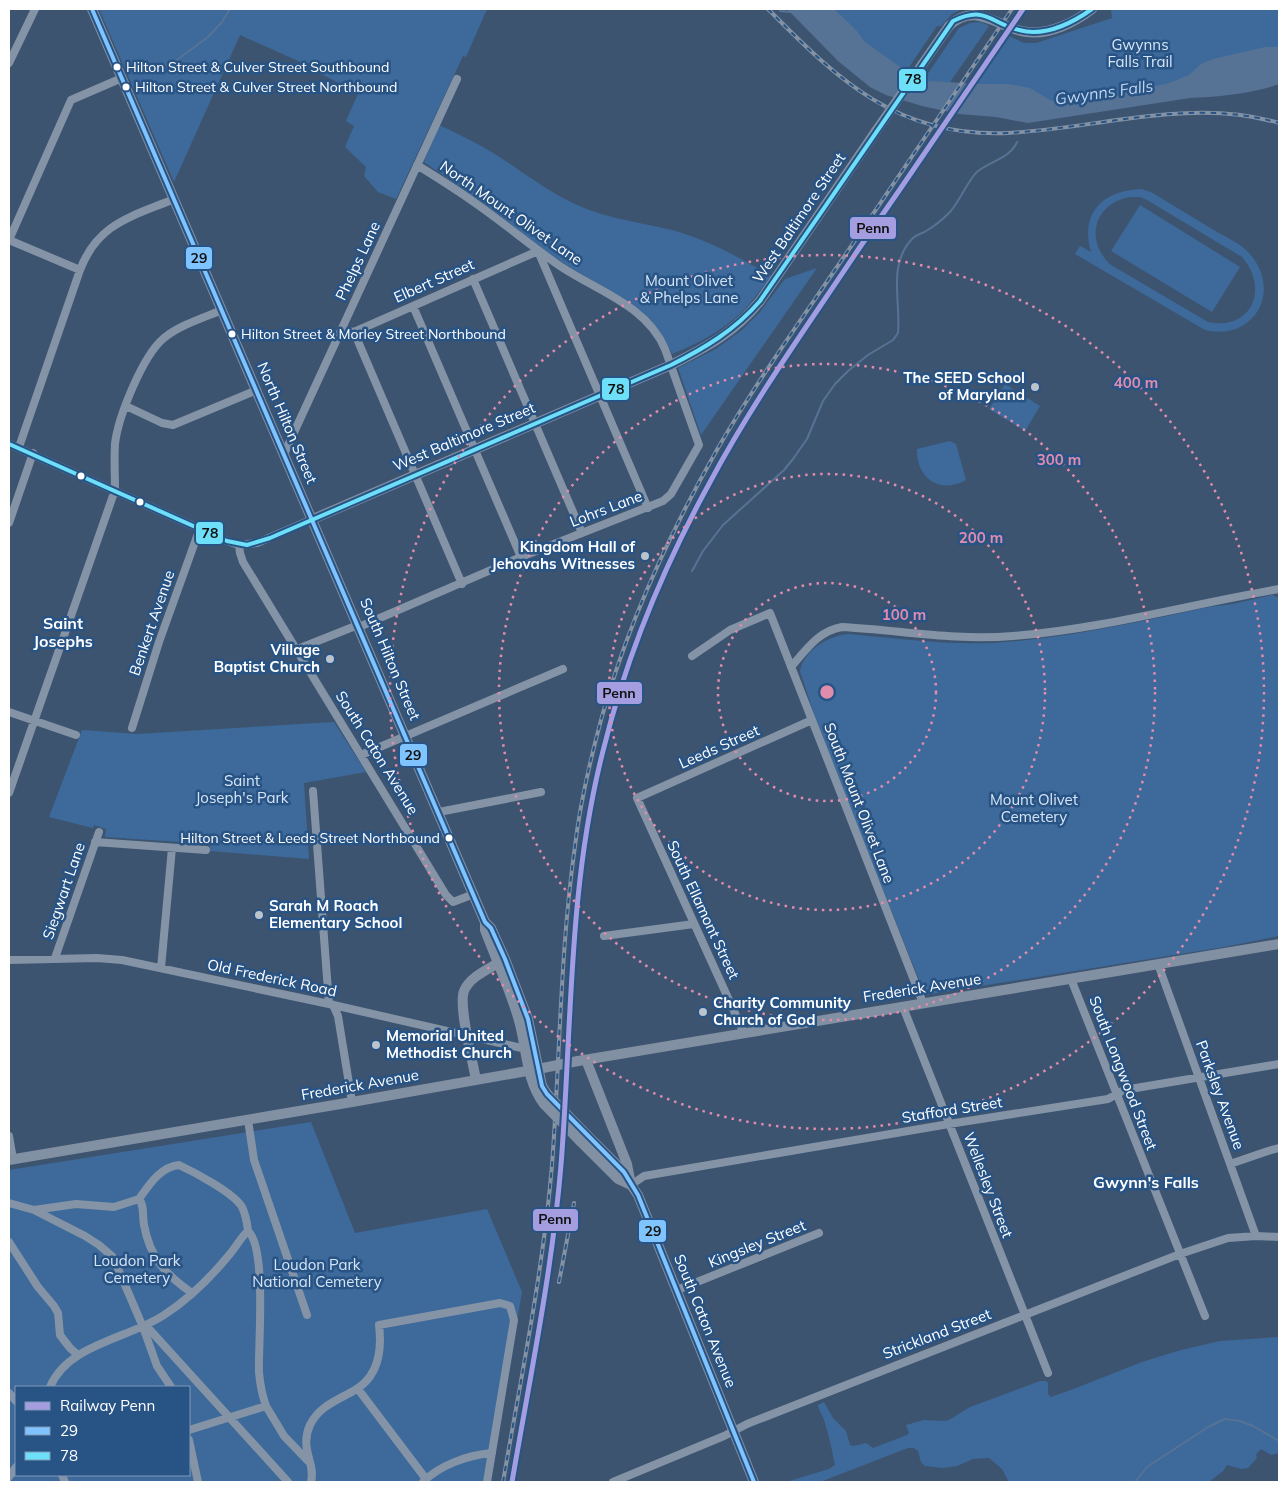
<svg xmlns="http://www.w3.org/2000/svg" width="1288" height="1491" font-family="Mulish,sans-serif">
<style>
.green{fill:#3d6a9a;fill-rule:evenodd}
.water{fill:#567395}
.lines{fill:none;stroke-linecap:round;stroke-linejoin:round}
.stream{stroke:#567395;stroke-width:2}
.minor{stroke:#8494a6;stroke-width:8}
.major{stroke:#8290a3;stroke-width:10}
.rail-casing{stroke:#8393a5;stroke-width:4}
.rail{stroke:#285385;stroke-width:2;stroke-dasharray:5.5;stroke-linecap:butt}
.major-bridge{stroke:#8290a3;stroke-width:10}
.bus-1-casing{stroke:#285385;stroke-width:8}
.bus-2-casing{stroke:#285385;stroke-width:8}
.bus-1{stroke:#80c4ff;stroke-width:4}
.bus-2{stroke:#6ddff8;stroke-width:4}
.rail-1-casing{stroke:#285385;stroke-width:9}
.rail-1{stroke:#a49ee1;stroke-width:5}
.ring{fill:none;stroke:#e08cad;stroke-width:2.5;stroke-dasharray:2.5 5}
.bus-dot{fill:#fff;stroke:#285385;stroke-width:2}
.poi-dot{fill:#bbc3cd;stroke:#285385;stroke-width:2}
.labels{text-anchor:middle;stroke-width:5;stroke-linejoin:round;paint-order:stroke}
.bus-label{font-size:14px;fill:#fff;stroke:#285385;text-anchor:start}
.park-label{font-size:15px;fill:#d6e5f6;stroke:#285385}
.street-label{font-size:15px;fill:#fff;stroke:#285385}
.poi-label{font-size:15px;font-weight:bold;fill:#fff;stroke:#285385;text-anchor:end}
.water-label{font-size:16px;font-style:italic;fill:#bed5ef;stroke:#285385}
.neighbourhood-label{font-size:16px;font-weight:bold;fill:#fff;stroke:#285385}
.centre{fill:#e08cad;stroke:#285385;stroke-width:2.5}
.ring-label{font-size:15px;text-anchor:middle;font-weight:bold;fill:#e08cad;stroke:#285385;stroke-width:5;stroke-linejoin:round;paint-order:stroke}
.line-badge{stroke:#285385;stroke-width:2}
.pale-badge-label{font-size:14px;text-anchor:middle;font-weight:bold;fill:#111}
</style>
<rect width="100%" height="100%" fill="#3d5470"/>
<path class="green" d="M99,9H487L466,57L463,56L396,199L378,192L364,176L366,167L345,147L354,126L346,121L360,89L357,88L355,91L307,67V65L240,35L174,182Z
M804,9H962L952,14L941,26H937L896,86Z
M1108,9H1279V52L1180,89L1083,108L968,96L1009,36L1024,43H1036L1112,18L1111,10Z
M981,22L989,26L937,101L916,91L959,28L970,23Z
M439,125C454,132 469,139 483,147C515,165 543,190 577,205C608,219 639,222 672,230C708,240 739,257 771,276C763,287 754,299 745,309C724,330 699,343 672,354C650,302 603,290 560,261C540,248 521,232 502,217C476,198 450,180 424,162Z
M1141,189L1151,192C1173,205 1195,219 1217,232C1228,238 1241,244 1249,253C1265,270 1270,297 1254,316C1241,331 1224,334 1205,330L1075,254L1080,246L1091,252C1080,213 1102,191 1141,189ZM1130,197H1140L1147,200L1242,257C1270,289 1251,331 1208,322L1111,265C1084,241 1094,203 1130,197Z
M1140,205L1240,267L1212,312L1111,251Z
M817,268L701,435L678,368L716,349L742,330L760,312L785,279Z
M1005,384L1040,406L1025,431L989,409Z
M950,441L956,444L966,480C939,495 916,477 917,449Z
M1272,595L1279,598V936L1224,947L925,995L821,735L800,671C804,650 828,636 848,634C895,638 943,645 992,643C1064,639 1138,622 1209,607L1233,604Z
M334,722L366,772L304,783L309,859L210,851V844L105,837L106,829L94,825L93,828L49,817L82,730L137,734Z
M311,1122L355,1233L487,1209L522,1292L489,1482H9V1170ZM16,1387H189V1475H16Z
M1279,1337V1453L1271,1455L1261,1449L1256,1454L1257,1458L1248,1468L1241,1469L1227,1465L1223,1471L1209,1482H1009L1002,1469L989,1458L973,1459L957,1466L943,1468L925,1466L921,1462L918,1451L914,1448H908L820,1482H786L829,1469L835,1465C832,1450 829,1435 824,1420C823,1415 819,1411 818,1405L824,1402L833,1418L846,1431L850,1445L853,1446L866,1443L873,1448L907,1435L909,1433L906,1425L924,1420L943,1421L949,1420L970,1407L1040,1381H1046L1048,1383V1394L1051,1397L1076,1388L1142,1362L1181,1350L1220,1341Z"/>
<path class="water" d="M787,9H834L856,30L865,42L903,69L928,81L981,84H1009L1030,88L1050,100L1062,103L1081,101L1127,93L1169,83L1189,75L1201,64L1213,59L1265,47H1279V84C1256,93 1216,97 1190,98L1028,123L996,117L959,114L922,106L886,95L870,87L838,61Z"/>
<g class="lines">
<path class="stream" d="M780,11L791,12
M142,73L174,62L208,37L222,22L230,9
M692,571L703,551L723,525L784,470L793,459L807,439L823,401L835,384L848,371L868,355L893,340L898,333C901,301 887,264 913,238C917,234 922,234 926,231C935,226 943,219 950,212C960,201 969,178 978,171C991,161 1010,158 1017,142
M1135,1482L1147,1467L1208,1427L1225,1419L1240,1421L1253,1426L1279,1441"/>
<path class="minor" d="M9,63L35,9
M9,240L71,100L122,78
M9,240L80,270
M473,279L582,533
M413,306L521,557
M342,330L354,332L538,251L648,508
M354,332L462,584
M126,406L162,423L173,425L257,390
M9,444L227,541L239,545L257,543L313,519
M19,447L80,270C98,223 131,217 174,199
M284,454L457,79
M9,523L33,453
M239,545L240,553L243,562L446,895L453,902L474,894
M359,627L521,557L663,501L671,494L699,445L665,349C646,304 594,290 557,264C530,245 505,224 478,205C459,191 438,178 417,165
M295,650L358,625
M692,656L730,630L770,613L923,1003
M791,667C806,650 818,631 842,627C899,630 955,641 1013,636C1102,629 1191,604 1279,589
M9,712L76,735
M132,728L159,642L200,528
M361,755L563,669
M313,791L329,1004
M9,793L115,490C115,475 114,460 115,444C118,417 143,355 164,338C180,325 203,318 222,310
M439,812L541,792
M95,842L206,850
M604,936L694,924
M55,958L99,832
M9,960L97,958L122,960L329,1004L526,1049
M1158,964L1256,1236
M161,968L172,848
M1071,979L1205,1316
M333,1005L338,1016L352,1102
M903,1007L1048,1373
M744,1033L637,798L812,720
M248,1120L254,1160L307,1315
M9,1136L13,1159
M1230,1164L1268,1151L1279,1148
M631,1185L644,1176L949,1124L1108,1099L1124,1090L1279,1064
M139,1199C149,1185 160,1167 179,1165C194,1172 234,1193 242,1207C246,1215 247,1222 248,1231
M9,1203L34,1210L76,1204L114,1207L139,1199C145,1207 142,1216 144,1225C150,1258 166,1275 192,1293
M34,1210L85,1236L99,1245L113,1257L143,1327L157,1366L171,1387
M9,1242L38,1287L54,1306L58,1313L60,1335L70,1348L78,1355
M677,1290L819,1233
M143,1327L150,1330L288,1482
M50,1387C68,1344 128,1339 164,1315C189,1299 211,1277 229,1255C236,1247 241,1237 248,1231C267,1248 258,1345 259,1372C260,1384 262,1395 266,1406L189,1430
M358,1389L426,1479
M9,1393L16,1401
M266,1406L284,1436L308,1461
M189,1440L198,1482
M62,1475L65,1482
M9,1477L16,1467
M311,1482C316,1463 299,1449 310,1425C319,1406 338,1400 355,1390C379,1376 382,1349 379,1325L500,1303L510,1306L514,1320L487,1482
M423,1482C440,1465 468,1455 492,1453
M613,1482L724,1436L747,1424L1180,1254L1228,1238L1256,1236L1279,1237"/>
<path class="major" d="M92,9L485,922L491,928L505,959L528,1019L542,1086L547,1094
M949,26C976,0 999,29 1027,32C1050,35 1075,22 1092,9
M313,519L671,365C707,347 735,332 760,301L876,131
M485,923V930C496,959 509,987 518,1017C527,1046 525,1079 544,1104
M586,1060L627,1164L631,1185L638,1195L754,1482
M578,1061L1279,944
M476,1080C473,1062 458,1006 464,991C470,976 491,968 503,960
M582,1130L624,1172L628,1179
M580,1141L618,1179L631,1185
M9,1160L352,1102L538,1069"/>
<g class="rail-casing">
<path id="rail" d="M768,9C839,81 899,138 1008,133C1047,131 1086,124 1125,119C1177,112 1228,108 1279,123
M559,1282L574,1203
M503,1482C521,1377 543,1272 552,1165C560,1059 560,951 575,846C580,803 590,761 601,720C627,625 669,534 718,448C754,386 796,327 837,267C895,181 954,95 1012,9"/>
</g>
<use href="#rail" class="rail"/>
<path class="major-bridge" d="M876,131L949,26
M538,1069L578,1061
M547,1094L582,1130
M544,1104L580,1141"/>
<g class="bus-1-casing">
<path id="bus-1" d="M92,9L485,922L491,928L505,959L528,1019L542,1086L547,1094L624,1172L638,1195L754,1482"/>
</g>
<g class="bus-2-casing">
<path id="bus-2" d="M9,444L227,541L247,545L270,538L671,365C705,348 735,330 760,301L953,21C986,5 990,23 1019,30C1045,37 1071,24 1092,9"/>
</g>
<use href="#bus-1" class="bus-1"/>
<use href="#bus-2" class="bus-2"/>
<g class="rail-1-casing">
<path id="rail-1" d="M512,1482C530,1377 552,1272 561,1165C572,1027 568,887 603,751C626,657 663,568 709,484C753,401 808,325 860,247C915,168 969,88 1023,9"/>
</g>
<use href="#rail-1" class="rail-1"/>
</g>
<g class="ring">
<circle cx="827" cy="692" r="109"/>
<circle cx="827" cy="692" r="218"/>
<circle cx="827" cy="692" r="328"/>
<circle cx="827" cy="692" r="437"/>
</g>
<g class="bus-dot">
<circle cx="117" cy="67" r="4.5"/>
<circle cx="126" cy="87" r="4.5"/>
<circle cx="232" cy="334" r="4.5"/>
<circle cx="81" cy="476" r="4.5"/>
<circle cx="140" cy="502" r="4.5"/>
<circle cx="449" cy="838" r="4.5"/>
</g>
<g class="poi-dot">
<circle cx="1035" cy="387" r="5"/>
<circle cx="645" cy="556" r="5"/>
<circle cx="330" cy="659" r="5"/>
<circle cx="259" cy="915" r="5"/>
<circle cx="703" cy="1012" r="5"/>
<circle cx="376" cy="1045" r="5"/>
</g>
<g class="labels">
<g class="bus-label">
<text x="126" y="72">Hilton Street &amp; Culver Street Southbound</text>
<text x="135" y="92">Hilton Street &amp; Culver Street Northbound</text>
<text x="241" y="339">Hilton Street &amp; Morley Street Northbound</text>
<text x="440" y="843" text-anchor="end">Hilton Street &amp; Leeds Street Northbound</text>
</g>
<g class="park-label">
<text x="1140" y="50">Gwynns<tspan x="1140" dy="17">Falls Trail</tspan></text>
<text x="689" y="286">Mount Olivet<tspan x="689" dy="17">&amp; Phelps Lane</tspan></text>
<text x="242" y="786">Saint<tspan x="242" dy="17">Joseph's Park</tspan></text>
<text x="1034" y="805">Mount Olivet<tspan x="1034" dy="17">Cemetery</tspan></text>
<text x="137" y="1266">Loudon Park<tspan x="137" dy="17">Cemetery</tspan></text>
<text x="317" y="1270">Loudon Park<tspan x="317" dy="17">National Cemetery</tspan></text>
</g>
<g class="street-label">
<text transform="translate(511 213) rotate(35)" y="5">North Mount Olivet Lane</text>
<text transform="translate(799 218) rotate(-56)" y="5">West Baltimore Street</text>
<text transform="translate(358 261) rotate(-65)" y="5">Phelps Lane</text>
<text transform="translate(434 281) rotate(-24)" y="5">Elbert Street</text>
<text transform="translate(287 423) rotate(67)" y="5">North Hilton Street</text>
<text transform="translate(464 437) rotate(-23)" y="5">West Baltimore Street</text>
<text transform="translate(606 509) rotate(-21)" y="5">Lohrs Lane</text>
<text transform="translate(152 623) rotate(-71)" y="5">Benkert Avenue</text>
<text transform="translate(390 659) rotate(67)" y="5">South Hilton Street</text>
<text transform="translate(719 747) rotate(-24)" y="5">Leeds Street</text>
<text transform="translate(377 753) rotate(58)" y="5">South Caton Avenue</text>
<text transform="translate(859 803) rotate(69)" y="5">South Mount Olivet Lane</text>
<text transform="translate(64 891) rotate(-71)" y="5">Siegwart Lane</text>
<text transform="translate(703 910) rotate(65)" y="5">South Ellamont Street</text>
<text transform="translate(272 978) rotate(12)" y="5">Old Frederick Road</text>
<text transform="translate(922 988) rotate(-9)" y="5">Frederick Avenue</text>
<text transform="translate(1123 1073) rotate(69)" y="5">South Longwood Street</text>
<text transform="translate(360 1085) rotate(-10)" y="5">Frederick Avenue</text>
<text transform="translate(1220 1095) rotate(70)" y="5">Parksley Avenue</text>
<text transform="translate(952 1110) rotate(-9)" y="5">Stafford Street</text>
<text transform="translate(988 1185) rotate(69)" y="5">Wellesley Street</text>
<text transform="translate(757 1244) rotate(-22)" y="5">Kingsley Street</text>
<text transform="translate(705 1321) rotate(68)" y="5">South Caton Avenue</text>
<text transform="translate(937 1334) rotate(-21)" y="5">Strickland Street</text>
</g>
<g class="poi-label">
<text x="1025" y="383">The SEED School<tspan x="1025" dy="17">of Maryland</tspan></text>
<text x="635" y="552">Kingdom Hall of<tspan x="635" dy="17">Jehovahs Witnesses</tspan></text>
<text x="320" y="655">Village<tspan x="320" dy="17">Baptist Church</tspan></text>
<text x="269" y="911" text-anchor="start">Sarah M Roach<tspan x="269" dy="17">Elementary School</tspan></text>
<text x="713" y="1008" text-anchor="start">Charity Community<tspan x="713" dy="17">Church of God</tspan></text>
<text x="386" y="1041" text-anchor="start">Memorial United<tspan x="386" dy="17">Methodist Church</tspan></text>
</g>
<g class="water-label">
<text transform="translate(1104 92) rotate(-8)" y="6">Gwynns Falls</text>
</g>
<g class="neighbourhood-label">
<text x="63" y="629">Saint<tspan x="63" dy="18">Josephs</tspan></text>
<text x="1146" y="1188">Gwynn's Falls</text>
</g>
</g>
<circle cx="827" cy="692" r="8" class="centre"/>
<g class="ring-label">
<text x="1136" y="388">400 m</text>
<text x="1059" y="465">300 m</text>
<text x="981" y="543">200 m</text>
<text x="904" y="620">100 m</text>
</g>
<g class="line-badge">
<rect x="898" y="68" width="29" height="24" rx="5" fill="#6ddff8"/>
<rect x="849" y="216" width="48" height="24" rx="5" fill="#a49ee1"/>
<rect x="185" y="246" width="28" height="24" rx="5" fill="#80c4ff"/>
<rect x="601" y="377" width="29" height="24" rx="5" fill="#6ddff8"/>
<rect x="195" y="521" width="29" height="24" rx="5" fill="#6ddff8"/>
<rect x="596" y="681" width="47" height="24" rx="5" fill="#a49ee1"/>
<rect x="399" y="743" width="29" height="24" rx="5" fill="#80c4ff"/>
<rect x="532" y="1208" width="47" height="24" rx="5" fill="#a49ee1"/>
<rect x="638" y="1219" width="29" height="24" rx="5" fill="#80c4ff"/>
</g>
<g class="pale-badge-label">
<text x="913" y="84">78</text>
<text x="873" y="233">Penn</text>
<text x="199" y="263">29</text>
<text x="616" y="394">78</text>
<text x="210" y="538">78</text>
<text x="619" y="698">Penn</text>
<text x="413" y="760">29</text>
<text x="555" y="1224">Penn</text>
<text x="653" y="1236">29</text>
</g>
<rect width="1288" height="1491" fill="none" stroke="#ffffff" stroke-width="20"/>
<rect x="15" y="1386" width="175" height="90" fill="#285385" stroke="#7e98b6"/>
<rect x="25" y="1402" width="25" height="8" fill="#a49ee1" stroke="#7e98b6"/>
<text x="60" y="1411" font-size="15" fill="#ffffff">Railway Penn</text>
<rect x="25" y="1427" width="25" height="8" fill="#80c4ff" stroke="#7e98b6"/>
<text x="60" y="1436" font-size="15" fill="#ffffff">29</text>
<rect x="25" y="1452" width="25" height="8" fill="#6ddff8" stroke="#7e98b6"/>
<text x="60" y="1461" font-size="15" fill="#ffffff">78</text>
</svg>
